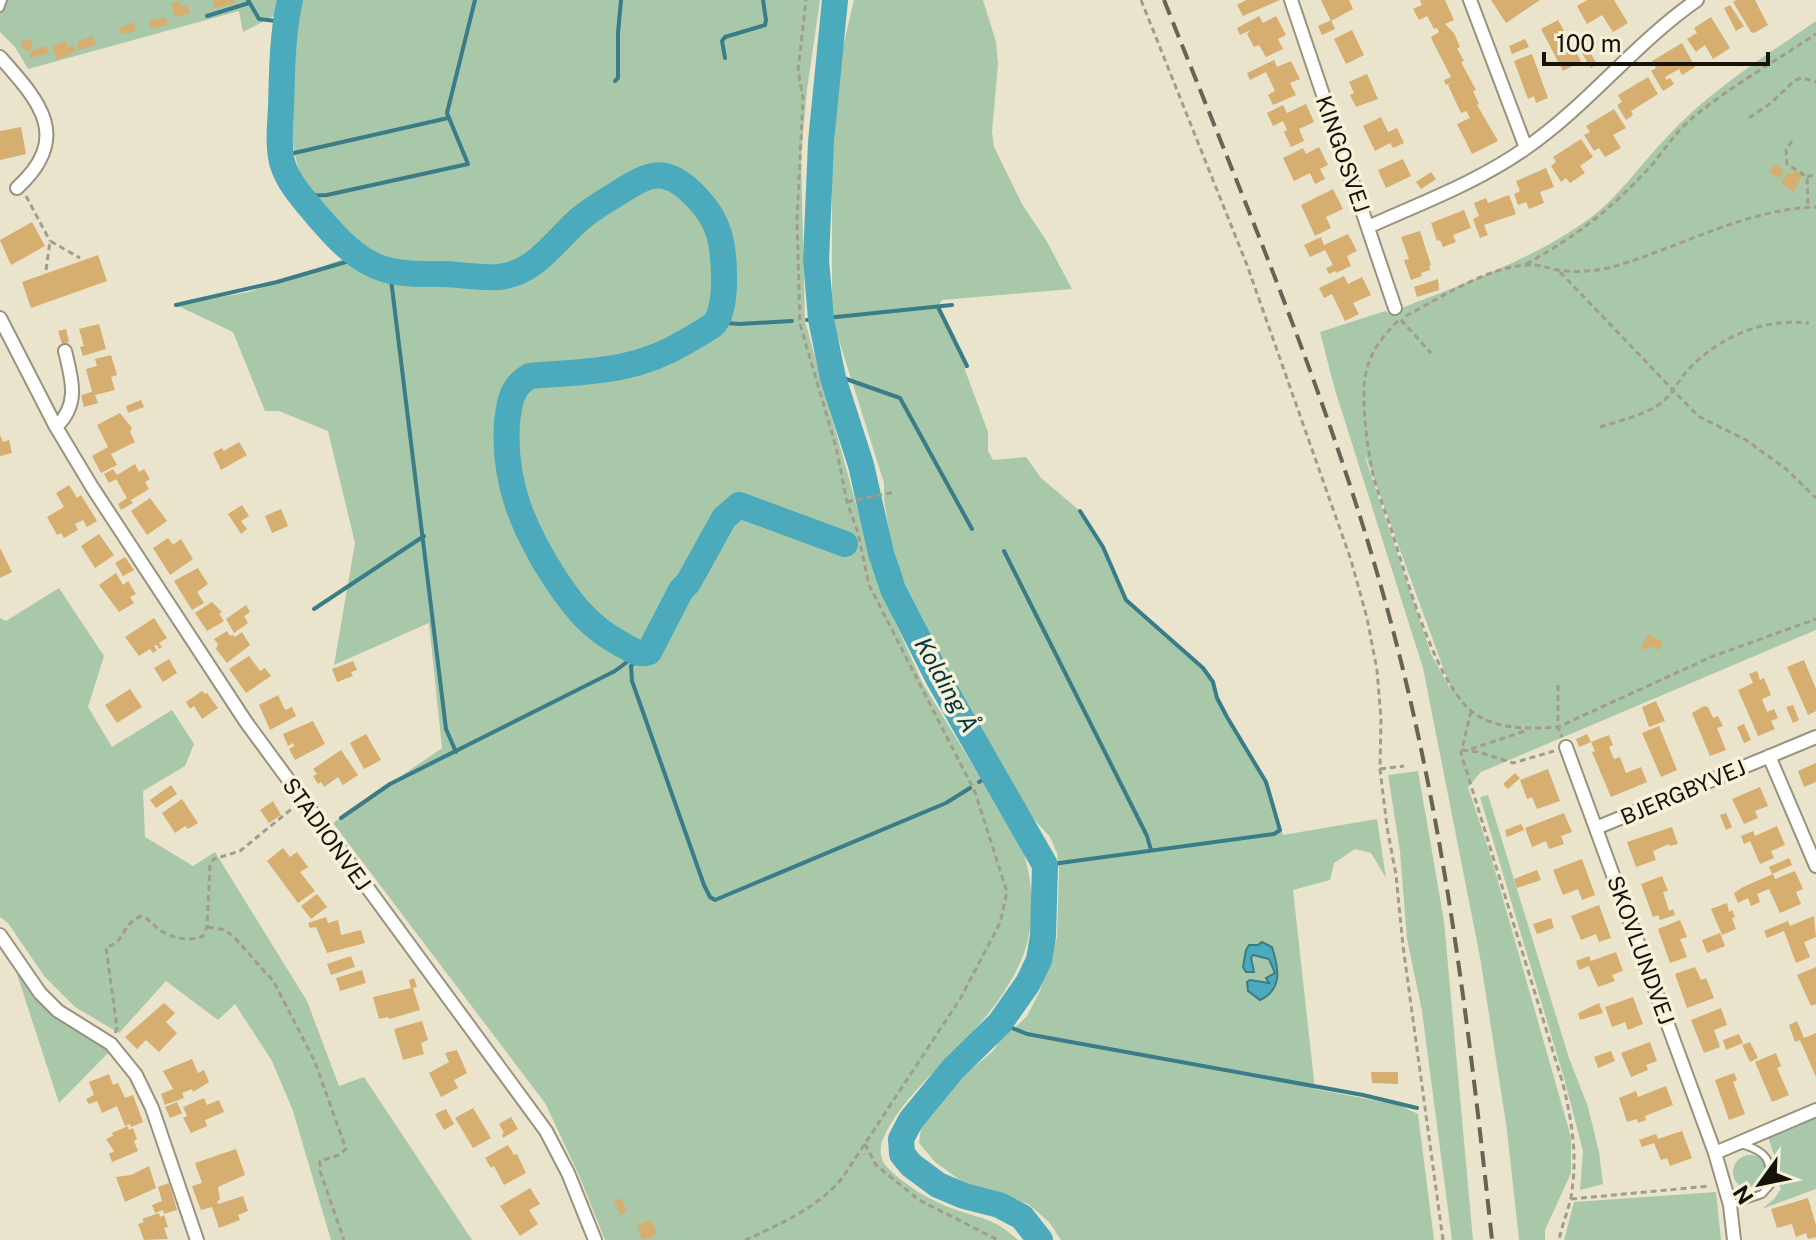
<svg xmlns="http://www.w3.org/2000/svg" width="1816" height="1240" font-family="'Public Sans',sans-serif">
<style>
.green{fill:#a8c8a9;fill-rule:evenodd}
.water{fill:#4baabc;stroke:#3a7c87;stroke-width:2}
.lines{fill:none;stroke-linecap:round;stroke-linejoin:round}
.stream{stroke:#3a7c87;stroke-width:4}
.river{stroke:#4baabc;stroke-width:26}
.building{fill:#d5ae70}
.lane-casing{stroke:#99927d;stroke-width:10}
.street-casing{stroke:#99927d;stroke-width:16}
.path{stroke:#a29d8b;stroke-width:3;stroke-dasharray:6 4;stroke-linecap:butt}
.lane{stroke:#fff;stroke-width:6}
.street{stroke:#fff;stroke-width:12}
.rail{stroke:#676456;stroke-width:4;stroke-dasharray:16 8;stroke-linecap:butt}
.labels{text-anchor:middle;stroke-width:7;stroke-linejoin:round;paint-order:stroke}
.street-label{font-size:22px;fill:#14120a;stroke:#f8f1da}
.water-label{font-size:24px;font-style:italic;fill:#05343c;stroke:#f8f1da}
</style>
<rect width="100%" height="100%" fill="#eae4cd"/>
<path class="green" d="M0,0H281L274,16L243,32L239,11L28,69L15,47L0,32Z
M303,0H820L807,90L801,156L805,321L879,586L922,682L1020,843C1033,876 1036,916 1025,950C1018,972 1002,996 988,1014C960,1050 899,1098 883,1139C879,1148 880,1160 887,1167C904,1185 931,1201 954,1209C984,1220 992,1217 1018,1240H605L578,1173L545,1103L333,823L442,748L429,623L334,665L355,543L328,431L279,411H265L233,332L176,305L249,292L369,250C346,228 316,206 302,177C282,135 294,46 303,0Z
M854,0H983L996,42L998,64L992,132L994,147L1022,204L1046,240L1072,289L942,300L938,307L966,365L965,370L988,432V451L993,460L1026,457L1041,478L1080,511L1103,547L1126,600L1203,668L1213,682L1217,698L1227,717L1266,782L1283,835L1377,819L1386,878L1371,853L1355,849L1334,863L1330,880L1293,890L1315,1089L1399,1105L1418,1114L1434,1240H1061L1049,1222L1028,1204L967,1185L935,1162L919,1143L921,1128L924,1122L966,1074L993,1051L1007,1030L1017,1026L1027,1016L1040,991L1057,937L1059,870L1057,853L1050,837L1032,817L1002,768L937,649L901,575L890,537L884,499V483L837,334L832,303V168L842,51ZM1260,944L1271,947C1277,964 1282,977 1271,994L1250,980L1263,984L1270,982L1268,980L1275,973L1269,959L1251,956L1254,972H1246L1249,948Z
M1816,21V630L1481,772L1468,787L1491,857L1571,1137V1173L1545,1230V1240H1519L1507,1130L1480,957L1423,668L1335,390L1320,332L1385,311L1389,313C1454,287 1523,264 1582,224C1616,201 1639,166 1667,137C1710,90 1764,57 1816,21ZM1365,457H1366L1452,692L1431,654Z
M59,588L104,656L88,707L112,747L172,710L194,744L185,766L143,791L145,837L193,866L215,852L307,1001L339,1086L364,1077L472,1240H331L293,1111L272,1061L235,1004L218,1020L166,981L119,1033L75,1007L45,977L8,923L0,917V618L6,621Z
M1418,771L1444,921L1473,1240H1452L1422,1011L1407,939L1400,851L1388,775Z
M1488,795L1569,1058L1588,1107L1599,1152L1603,1184L1580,1190L1583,1151L1564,1078L1480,797Z
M14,965C28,981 40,1001 55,1016C71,1031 93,1036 110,1051L59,1103Z
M1816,1117V1189L1762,1209L1774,1199L1781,1189L1778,1184L1780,1173L1768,1137Z
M1733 1172a17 17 0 1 1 34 0a17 17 0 1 1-34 0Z
M1716,1192L1721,1240H1564L1574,1202Z"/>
<path class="water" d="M1262,942L1272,947C1278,966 1284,989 1260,1000L1248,991L1247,982L1250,980L1269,983L1266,978L1275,973L1269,959L1253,955L1251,958L1254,972H1246L1243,967L1246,950L1249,945H1258Z"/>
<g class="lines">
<path class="stream" d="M248,0L259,19L285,22
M207,16L249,3
M725,58L722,41L725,37L765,25L766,20L763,0
M615,81L618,78V33L621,0
M281,156L448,118
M300,196L327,195L468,164L447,113L475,0
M390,271L446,729L456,752
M176,305L277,282L363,257
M938,307L967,366
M807,320L952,305
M715,322L739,324L792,321
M833,378L846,379L900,398L972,529
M1004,551L1147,836L1151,850
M314,609L424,536
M643,654L631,666L632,681L704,885L710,897L715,900L946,803L970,788
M979,782L991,775
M341,818L390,784L615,671L639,653
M1045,865L1274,834L1280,830L1266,782L1227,717L1217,698L1213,682L1203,668L1126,600L1103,547L1080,511
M1000,1023L1027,1034L1363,1095L1417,1108"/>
<path class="river" d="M290,0C282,36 282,72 281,108C280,126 278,145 282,162C287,181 303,199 315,213C333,234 356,261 384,269C403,275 425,274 445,274C462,275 481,278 499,277C536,273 555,240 581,218C594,207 611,198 626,188C639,181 650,173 665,176C686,181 712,211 718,231C725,251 729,310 713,325C705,331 695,336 687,341C634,373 589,371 530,376C511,386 509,404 507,423C503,483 524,531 556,580C574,607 591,628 621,644C631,649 638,656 649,652L681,590L688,583L724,518L739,505L845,544
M835,0L821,142L816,260L821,319L833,378L861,465L881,553L893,589L937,676L1045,865L1043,936L1039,960L1028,983L1000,1023L953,1069L911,1120L901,1139L902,1154L911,1165L938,1185L964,1196L999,1205L1022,1217L1040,1240"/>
</g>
<path class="building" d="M213,0H234L235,3L215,8Z
M1246,0H1280L1243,16L1237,5Z
M1321,0H1349L1353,9L1331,21Z
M1420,0H1445L1454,20L1445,24L1454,33L1460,47L1457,48L1464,61L1461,62L1476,90L1473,91L1479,104L1477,105L1498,141L1472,154L1457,124L1470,118L1466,111L1461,113L1448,85L1455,81L1446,85L1444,80L1451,77L1433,42L1431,37L1439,32L1437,28L1434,29L1427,16L1419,20L1413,9L1422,5Z
M1491,0H1540L1506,23Z
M1587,0H1614L1628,23L1613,32L1602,15L1587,24L1577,6Z
M1736,0H1755L1768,25L1754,33L1751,32L1733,2Z
M179,1L181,7L187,5L190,13L175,17L171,3Z
M1730,5L1744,26L1736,31L1724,8Z
M1259,16L1263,23L1276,16L1286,35L1278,39L1283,49L1266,57L1259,45L1254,47L1247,34L1251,30L1240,35L1237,28Z
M166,17L168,25L151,29L149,21Z
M1711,17L1730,48L1713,59L1705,45L1696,52L1687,39L1697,33L1694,28Z
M1331,20L1335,29L1322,35L1318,26Z
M1558,20L1581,61L1563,71L1541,29Z
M134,22L136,31L121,34L119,28Z
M1352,30L1364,55L1346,64L1334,39Z
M93,36L96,45L78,50V41Z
M1525,39L1529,47L1512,54L1509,46Z
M21.5 45a5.5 5.5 0 1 1 11 0a5.5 5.5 0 1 1-11 0Z
M66,41L68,47L73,45L76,52L57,60L52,46Z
M1583,41L1597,64L1591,68L1578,47V43Z
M1682,43L1695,67L1682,75L1679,69L1665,77L1666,80L1670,78L1674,84L1663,91L1651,71L1656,68L1652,61Z
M46,46L49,53L31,58L29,52Z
M1532,54L1548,98L1536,103L1534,96L1528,99L1514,61Z
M1274,60L1277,67L1291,61L1300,79L1290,83L1296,95L1273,105L1268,95L1275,91L1266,72L1250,80L1247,73Z
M1367,74L1378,99L1356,107L1350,95L1354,93L1349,82Z
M1648,77L1658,94L1631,111L1633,115L1626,120L1617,105L1622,102L1618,95Z
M1306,104L1314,122L1299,129L1304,141L1291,147L1284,132L1287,130L1283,121L1273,126L1267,113L1283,105L1287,113Z
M1614,109L1626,128L1613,135L1621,148L1605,157L1599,148L1594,151L1584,135L1590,132L1586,126Z
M1381,117L1388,132L1397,128L1404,143L1393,148L1390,143L1375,151L1363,126Z
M21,127L26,154L0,160V131Z
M1581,139L1593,157L1580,166L1585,173L1570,183L1566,178L1561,182L1551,166L1556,162L1553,157Z
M1319,147L1328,165L1320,169L1325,179L1315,184L1310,173L1294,181L1283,158L1303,148L1306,154Z
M1403,159L1411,176L1386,188L1378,170Z
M1775,164L1784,170L1779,178L1769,172Z
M1546,168L1554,187L1540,192L1544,203L1529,209L1526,202L1518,205L1514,194L1520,191L1516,181Z
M1794,170L1802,175L1794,192L1781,183L1789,172L1792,174Z
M1431,172L1436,179L1421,189L1416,182Z
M1333,189L1343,209L1326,217L1331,228L1315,236L1301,205Z
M1509,195L1516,214L1484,225L1488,235L1480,238L1473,219L1479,216L1474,203L1486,198L1488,203Z
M1464,210L1471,228L1453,235L1456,242L1443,247L1440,240L1437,241L1431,223Z
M32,222L45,246L11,265L0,240Z
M1420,231L1431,265L1429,266L1430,270L1421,273L1422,276L1411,280L1404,260L1409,259L1401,237Z
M1348,234L1357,251L1347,256L1351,266L1336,273L1335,271L1329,274L1326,268L1333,265L1325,250L1310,257L1304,245L1321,237L1324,245Z
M98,255L107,281L31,308L22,282Z
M1344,276L1348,284L1362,277L1371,295L1353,303L1359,314L1345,321L1332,294L1324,298L1319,288Z
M1438,279L1439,290L1417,297L1414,287Z
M99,324L106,349L83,356L80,347L84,346L79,329Z
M66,329L69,342L62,344L58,331Z
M111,355L117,375L111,377L115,390L95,395L98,403L84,407L81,395L92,392L86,369L97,366L95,359Z
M141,400L144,407L128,413L126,406Z
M120,413L132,428L130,432L135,442L111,454L117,465L101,473L92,456L108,447L97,425Z
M0,435L3,442L9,440L12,453L0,456Z
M239,442L247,455L221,470L213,453L222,448L224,451Z
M135,464L139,472L144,469L150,479L145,482L149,489L131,500L133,503L121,510L118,504L127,498L116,479L109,483L104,474L113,469L117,475Z
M69,485L77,498L81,495L97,521L87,527L83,520L75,524L78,530L64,538L61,533L57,535L47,517L64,507L56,493Z
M150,498L167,521L147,535L131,511Z
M242,505L249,516L241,521L247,529L241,534L228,514Z
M281,509L288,526L272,533L265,516Z
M99,534L114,555L95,568L81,546Z
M168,538L173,545L181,539L193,559L170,575L153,548Z
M0,548L12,572L0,578Z
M125,557L134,570L123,576L115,563Z
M198,568L208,584L197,592L204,603L192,610L174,581Z
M116,573L123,585L128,581L136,594L130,597L134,603L119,612L99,585Z
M212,602L222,612L219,614L224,621L207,631L195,613Z
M246,605L250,612L244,616L248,623L234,633L226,619Z
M154,618L167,638L159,643L162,647L159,649L157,645L154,646L157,650L153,653L150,649L139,656L125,637Z
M227,631L230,636L233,635L235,637L242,632L250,645L227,663L216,649L218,644L214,639Z
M1647,634L1663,642L1659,650L1649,646L1647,650L1642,648Z
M249,656L260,671L265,668L271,676L246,693L229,669Z
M169,659L177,673L163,682L154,668Z
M1804,660L1816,689V711L1808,715L1787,667Z
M353,661L357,670L351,672L353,676L337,682L332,669Z
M1757,671L1760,680L1764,678L1771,695L1762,699L1767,712L1774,709L1778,718L1771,721L1775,729L1758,736L1738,690L1753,683L1749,674Z
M130,689L142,707L117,723L105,705Z
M202,691L205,694L207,693L218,708L202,719L194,706L190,709L186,702Z
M278,695L285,710L292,707L296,716L270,730L259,705Z
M1656,701L1665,721L1649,727L1642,707Z
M1793,705L1799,720L1793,723L1786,707Z
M1704,706L1708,707L1713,718L1718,716L1723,726L1717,728L1726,750L1710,756L1692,713Z
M313,721L325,744L295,760L289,749L294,746L293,743L288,746L283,734Z
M1744,724L1751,740L1744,743L1737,727Z
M1659,726L1677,770L1661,777L1642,733Z
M366,734L381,760L364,769L350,743Z
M1587,734L1591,742L1579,747L1576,739Z
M1609,735L1613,745L1609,747L1614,759L1620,757L1626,773L1641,767L1647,782L1611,797L1592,752L1595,751L1591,742Z
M341,750L358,775L343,785L338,777L324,787L321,782L318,784L313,776L317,774L313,769Z
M1816,763V782L1804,787L1798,771Z
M1548,769L1560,801L1537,809L1532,797L1527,799L1520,780Z
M1515,773L1520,778L1508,789L1503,784Z
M171,785L177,794L156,808L150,800Z
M1760,787L1768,806L1755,811L1758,818L1744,824L1732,799Z
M182,799L198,823L188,829L185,826L175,833L162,813Z
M273,801L281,815L269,823L260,810Z
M1564,813L1572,832L1561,836L1564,844L1549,849L1546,841L1532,847L1525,828Z
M1726,813L1732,827L1726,830L1720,815Z
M1521,824L1524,830L1507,837L1505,830Z
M1777,826L1785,845L1771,851L1774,858L1760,864L1750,841L1744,844L1741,836L1753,831L1755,836Z
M1672,827L1678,844L1670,846L1669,844L1653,851L1656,860L1636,867L1627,842Z
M283,848L290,857L297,852L308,867L300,872L315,891L298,903L267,861Z
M1789,858L1792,865L1772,874L1769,867Z
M1582,859L1595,895L1582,900L1578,889L1563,895L1553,870Z
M1537,870L1541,880L1517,888L1514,879Z
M1795,871L1803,889L1796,892L1801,904L1780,913L1769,889L1757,894L1760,902L1751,906L1748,898L1738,903L1734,893L1743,887L1773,874L1775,879Z
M1662,876L1668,891L1663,892L1669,911L1673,909L1675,915L1660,920L1658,915L1653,917L1641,884Z
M317,894L327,907L311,919L301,906Z
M1727,903L1729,912L1732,910L1735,917L1732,918L1736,929L1722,935L1711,909Z
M1599,905L1611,938L1599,942L1596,934L1581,940L1571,916Z
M1814,916L1816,937L1804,942L1810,957L1796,963L1784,931L1767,938L1764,931L1788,921L1790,926Z
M326,917L328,923L338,920L341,935L361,930L365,943L327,953L316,927L310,928L308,923Z
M1551,918L1554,928L1537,934L1533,924Z
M1680,920L1687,937L1680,939L1687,957L1670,963L1658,929Z
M1720,933L1725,946L1707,953L1702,940Z
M1616,952L1623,971L1612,975L1615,981L1598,987L1589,966L1579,970L1576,961L1589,956L1591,961Z
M351,956L355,967L331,975L327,964Z
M1695,967L1701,980L1706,978L1714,998L1687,1008L1675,974Z
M1816,967V1004L1811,1006L1797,975Z
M362,970L366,983L340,991L336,978Z
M414,978L417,987L413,988L420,1010L389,1019L388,1017L379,1019L373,997L411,988L409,980Z
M1633,997L1643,1024L1628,1030L1625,1022L1612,1027L1605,1007Z
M164,1003L175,1013L166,1022L177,1033L159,1052L146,1040L137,1049L125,1037Z
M1599,1003L1603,1013L1580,1020L1578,1013Z
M1721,1008L1727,1025L1714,1030L1720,1047L1704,1053L1691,1020Z
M422,1021L428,1040L421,1043L424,1054L403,1060L394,1029Z
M1797,1021L1804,1038L1816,1033V1077L1800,1040L1795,1042L1789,1025Z
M1739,1034L1743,1043L1726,1050L1723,1040Z
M1650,1042L1657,1061L1646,1065L1648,1070L1631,1077L1621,1053Z
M1750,1042L1758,1058L1750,1062L1742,1045Z
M457,1050L467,1073L454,1080L458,1088L441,1097L429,1073L449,1062L445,1053Z
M1611,1051L1615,1061L1598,1068L1594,1057Z
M1776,1053L1781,1066L1777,1068L1789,1095L1772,1102L1755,1062Z
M192,1059L198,1073L204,1070L209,1082L193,1092L192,1089L182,1093L184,1098L165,1105L161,1094L173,1089L163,1071Z
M1371,1072H1398V1084L1372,1083Z
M1734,1073L1737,1080L1733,1082L1745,1114L1729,1120L1715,1080Z
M109,1074L113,1085L118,1083L125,1098L133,1095L143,1122L131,1127L130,1124L125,1126L117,1106L102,1113L97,1101L89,1104L86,1099L94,1095L89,1082Z
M1666,1086L1673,1105L1645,1116L1646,1120L1638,1123L1637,1119L1627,1122L1619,1098L1636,1091L1638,1097Z
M204,1098L207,1105L219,1100L224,1112L205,1120L207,1126L191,1133L183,1118L187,1116L183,1107Z
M177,1102L182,1113L170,1118L165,1107Z
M473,1108L491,1138L473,1148L455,1118Z
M446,1109L454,1124L444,1130L435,1114Z
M511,1117L518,1129L503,1138L502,1134L504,1133L499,1124Z
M128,1126L129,1130L133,1128L137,1139L134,1141L138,1151L112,1162L109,1154L114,1151L106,1139L113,1136L112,1133Z
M1682,1131L1692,1158L1670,1166L1667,1158L1661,1160L1654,1143L1642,1147L1639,1140L1656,1134L1658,1139Z
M508,1145L514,1155L517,1154L526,1173L504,1185L494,1166L491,1168L485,1158Z
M236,1149L245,1175L218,1187L220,1200L217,1201L218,1204L243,1196L248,1211L238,1215L240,1220L219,1228L212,1207L201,1210L197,1200L192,1186L202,1183L195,1163Z
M149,1166L156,1188L125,1202L116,1177L131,1175Z
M169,1183L177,1210L164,1214L163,1210L155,1213L152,1205L162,1201L158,1187Z
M530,1188L540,1204L529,1210L538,1224L520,1236L500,1206Z
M621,1198L627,1212L620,1215L614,1201Z
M1808,1198L1816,1225V1237L1808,1239L1806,1233L1796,1237L1792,1224L1777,1228L1771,1209Z
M159,1213L160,1217L164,1215L168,1227L164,1228L168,1239L144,1240L138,1224L144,1222L142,1219Z
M651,1220L657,1235L642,1240L637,1225Z"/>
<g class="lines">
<g class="lane-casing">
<path id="lane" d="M0,8L3,0
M1730,1205L1762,1194L1770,1185C1772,1159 1766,1151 1741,1144"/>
</g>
<g class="street-casing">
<path id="street" d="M1291,0L1395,308
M1470,0L1526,148
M0,57C39,101 73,137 17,188
M1368,227C1421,203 1478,182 1526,148C1588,105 1635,43 1697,0
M0,318L56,427L92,487L246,722L546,1131L568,1173L595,1240
M56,427C80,404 72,380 65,351
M1566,747L1715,1153L1730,1205L1734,1240
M1769,756L1816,866
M1596,828L1816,737
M0,935L40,993L58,1011L111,1044L136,1075L152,1108L197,1240
M1715,1153L1816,1110"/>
</g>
<path class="path" d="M1141,0L1247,265L1351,560L1367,618L1377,670L1381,719L1380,769L1387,827L1396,875L1403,946L1443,1240
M1749,118L1771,103L1795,80L1802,78L1816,82
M1792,141L1786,150L1787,164L1807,177L1808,207
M1807,177L1816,174
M26,196L50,241
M1526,264C1578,235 1609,211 1650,167C1663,152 1675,133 1690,120C1729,87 1774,62 1816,34
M46,270L50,241L80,258
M1560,272L1698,416L1746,440L1786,469L1816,498
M1406,316C1440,298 1489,266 1528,265C1539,264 1547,268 1558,270C1574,273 1597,271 1612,267C1679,248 1745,209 1816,207
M1401,320L1431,353
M1398,321C1378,340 1364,362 1364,390C1363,414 1368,451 1373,475C1378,494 1386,513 1392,532C1407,579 1436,686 1475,714C1499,730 1531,729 1558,727L1711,657L1816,619
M1600,427C1618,421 1642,416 1658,405C1670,398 1677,383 1686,372C1718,337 1762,318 1809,323
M847,502L895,492
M1558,685V727L1562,737
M1471,711L1461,753L1563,1084C1572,1122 1578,1157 1571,1197C1568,1211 1562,1225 1559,1240
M1471,749L1528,730
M1462,750L1479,752L1513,763L1554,751
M1380,769L1404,766
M208,927L225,930L234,937L274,982L315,1062L346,1149L339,1155L320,1161V1171L344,1240
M115,1033L117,1028L106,947C126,943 120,925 141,916C151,919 154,927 163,932C175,939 190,941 203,936L207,927L210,864L214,859L240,851L294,807
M865,1144L876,1165L919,1200L998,1240
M1571,1199L1710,1186
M745,1240C779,1225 819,1207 843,1177L960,999L1000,923L1007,892L975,792L869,585L858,533L847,502L836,447L800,324L797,220L803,98L798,71L806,0"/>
<use href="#lane" class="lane"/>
<use href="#street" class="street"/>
<path class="rail" d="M1164,0C1244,201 1330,400 1387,608C1444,815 1469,1027 1492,1240"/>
</g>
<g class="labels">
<g class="street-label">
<text transform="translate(1343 154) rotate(71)" y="8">KINGOSVEJ</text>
<text transform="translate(1683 792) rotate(-23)" y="8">BJERGBYVEJ</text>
<text transform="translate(327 834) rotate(54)" y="8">STADIONVEJ</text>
<text transform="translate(1641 950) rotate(70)" y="8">SKOVLUNDVEJ</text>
</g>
<g class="water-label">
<text transform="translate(946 685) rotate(61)" y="8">Kolding Å</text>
</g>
</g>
<g transform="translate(1760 1184) rotate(237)" stroke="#f8f1da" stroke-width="6" paint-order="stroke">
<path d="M0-6L14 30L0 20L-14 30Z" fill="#14120a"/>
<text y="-12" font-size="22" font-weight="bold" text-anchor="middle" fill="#14120a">N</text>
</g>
<path d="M1544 52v12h224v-12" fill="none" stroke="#14120a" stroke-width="4"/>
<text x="1556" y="52" font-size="24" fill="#14120a" stroke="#f8f1da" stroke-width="6" paint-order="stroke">100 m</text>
</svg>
